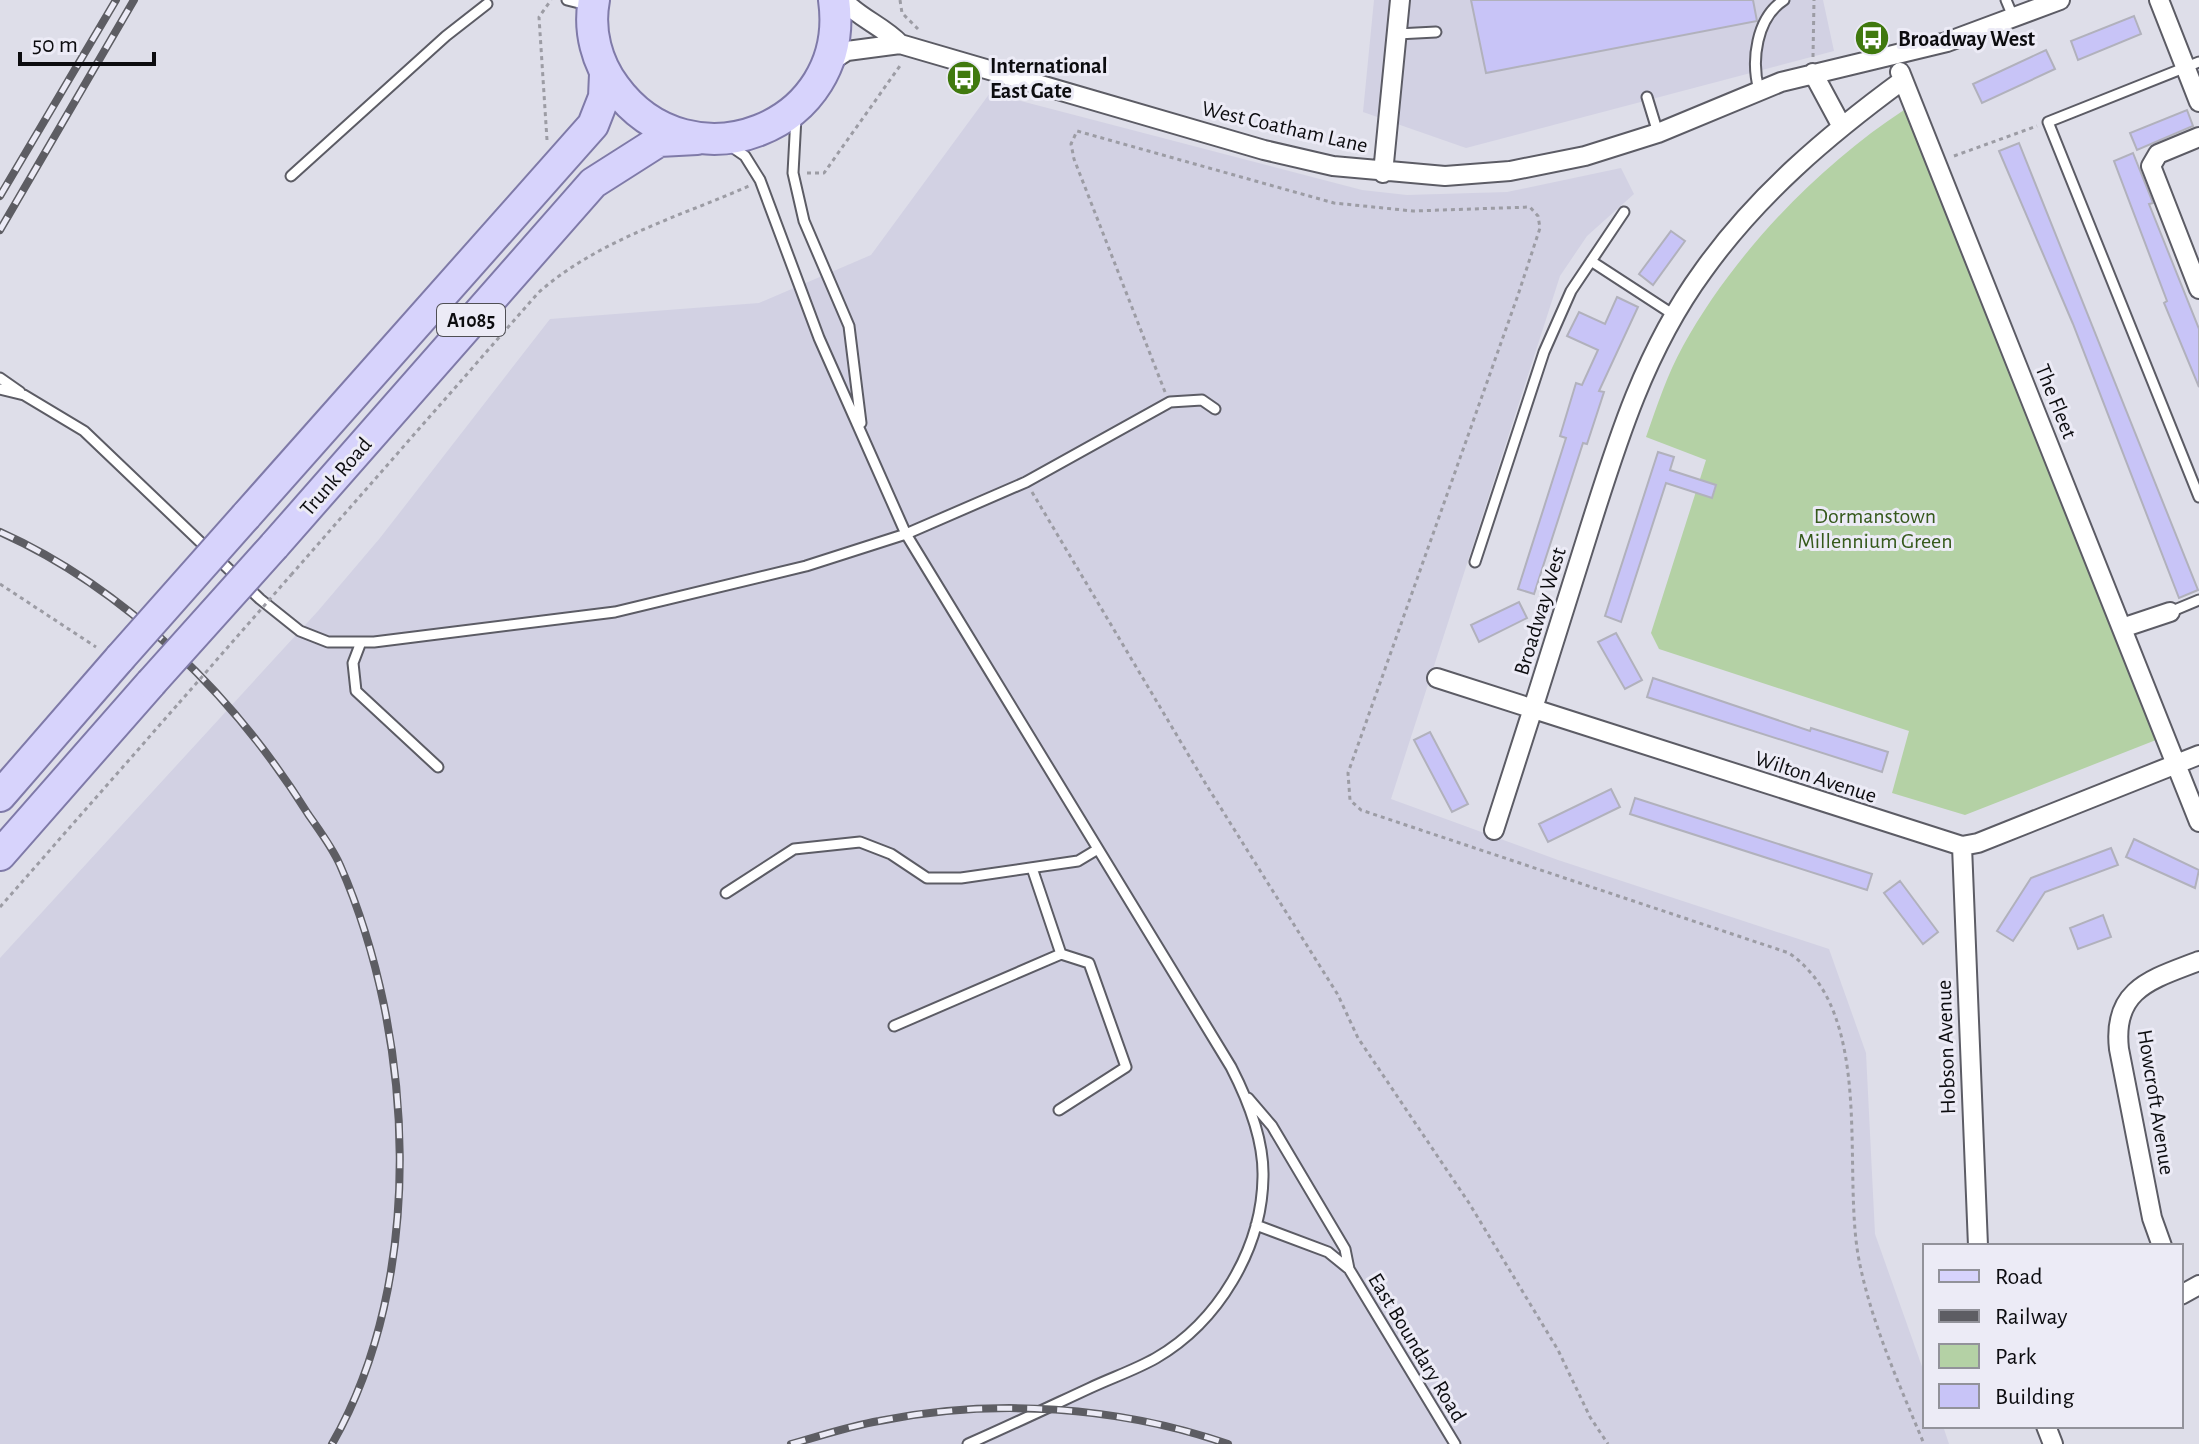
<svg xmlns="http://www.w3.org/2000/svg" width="2199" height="1444" font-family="'Alegreya Sans',sans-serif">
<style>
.built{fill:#d2d1e3}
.green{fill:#b4d1a5}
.building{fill:#c8c4f7;stroke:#b1b1bc;stroke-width:2}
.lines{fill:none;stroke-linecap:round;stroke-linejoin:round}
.lane-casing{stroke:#5c5c65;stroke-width:13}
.street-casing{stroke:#5c5c65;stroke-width:22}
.primary-casing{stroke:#7f7aa8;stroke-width:34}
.path{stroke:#9c9ca4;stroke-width:3;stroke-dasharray:4 4;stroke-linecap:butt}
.lane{stroke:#fff;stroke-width:9}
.street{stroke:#fff;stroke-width:18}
.primary{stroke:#d7d3fc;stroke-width:30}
.rail-casing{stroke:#5d5d63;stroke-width:8}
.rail{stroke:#ecebf6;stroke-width:5;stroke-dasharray:15;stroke-linecap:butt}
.primary-bridge-casing{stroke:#7f7aa8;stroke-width:34;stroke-linecap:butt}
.path-bridge{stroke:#9c9ca4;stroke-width:3;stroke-dasharray:4 4;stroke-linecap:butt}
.primary-bridge{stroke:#d7d3fc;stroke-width:30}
.labels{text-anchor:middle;stroke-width:6;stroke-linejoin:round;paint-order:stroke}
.shield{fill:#ecebf6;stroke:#4f4f54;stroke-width:2}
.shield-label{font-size:20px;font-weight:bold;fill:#0c0c0f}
.poi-label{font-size:22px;font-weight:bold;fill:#0c0c0f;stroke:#ecebf6;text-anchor:start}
.street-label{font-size:22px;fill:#0c0c0f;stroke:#ecebf6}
.park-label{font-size:22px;fill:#35591b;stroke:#ecebf6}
</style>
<rect width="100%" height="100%" fill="#dedee9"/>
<path class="built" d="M1374,0H1823L1834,51L1466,148L1363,112Z
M990,93L1362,190L1407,195L1507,192L1621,168L1634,194L1587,236L1560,276L1391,799L1558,860L1829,949L1866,1053L1875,1234L1925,1375V1426H1943L1949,1444H0V958L318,611L380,538L550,319L759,303L871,255Z"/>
<path class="green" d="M1904,110L2156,740L1965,815L1892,793L1909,731L1659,649L1651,633L1706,460L1646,437C1657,406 1667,375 1683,346C1733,255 1817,167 1904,110Z"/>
<path class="building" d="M1471,0H1753L1757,21L1486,73Z
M2134,16L2141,34L2078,60L2071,41Z
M2046,50L2055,69L1982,103L1973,84Z
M2187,110L2193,126L2137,150L2130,133Z
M2019,143L2198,590L2179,598L2073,324L1999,151Z
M2133,153L2153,203L2149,204L2199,329V387L2164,303L2167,301L2114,161Z
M1671,231L1685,241L1653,285L1639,274Z
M1617,297L1638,307L1599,391L1604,392L1587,444L1583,443L1534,594L1518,589L1566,438L1560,436L1576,383L1582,385L1598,350L1567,336L1579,312L1605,324Z
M1658,452L1674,457L1670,470L1716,485L1712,498L1666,483L1621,622L1605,616Z
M1519,602L1527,618L1479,642L1471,625Z
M1616,633L1642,680L1625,689L1598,642Z
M1653,678L1810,731L1811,728L1888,752L1882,772L1647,697Z
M1430,732L1468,804L1452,812L1414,740Z
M1611,789L1620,807L1548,842L1539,824Z
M1635,798L1872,874L1867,890L1630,814Z
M2134,839L2199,870L2195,888L2126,857Z
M2111,848L2118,865L2045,892L2013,941L1997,931L2031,878Z
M1900,881L1938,932L1923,944L1884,893Z
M2103,915L2111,937L2078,949L2070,928Z"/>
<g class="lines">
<g class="lane-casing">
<path id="lane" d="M567,0L591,6
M2006,0L2014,19
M1397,34L1436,32
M2199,62L2048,122L2199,497
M1759,90C1751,61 1756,18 1784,0
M1647,97L1658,133
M796,117L793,173L804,221L849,326L861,423
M729,145L745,156L760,180L819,338L906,534L1231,1067C1248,1100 1264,1139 1263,1177C1262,1249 1218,1322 1156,1358C1135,1370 1111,1378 1090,1388C1049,1407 1009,1426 968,1444
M291,176L446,36L487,4
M1591,261L1674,315
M0,378L20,392
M0,389L24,395L84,431L260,599L300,631L328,642H374L615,612L806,566L906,534L1026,482L1170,402L1202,400L1215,409
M1475,562L1544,352L1571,291L1624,212
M2170,612L2199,600
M361,642L353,663L356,691L438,767
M726,893L794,849L860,842L891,854L927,878H961L1078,861L1098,849
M894,1026L1061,954L1032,868
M1248,1098L1272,1126L1345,1249L1349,1269L1455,1444
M1059,1110L1126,1067L1089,963L1061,954
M1256,1225L1328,1252L1349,1269"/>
</g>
<g class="street-casing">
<path id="street" d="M843,0C859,18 883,26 900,44
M2159,0L2199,102
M828,63L847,51L900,44L1264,150L1333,166L1445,176L1510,171L1585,156L1658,133L1781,82L1947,42L2060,0
M1900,72L2199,822
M1813,73L1841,125
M2199,137L2158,154L2151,166L2199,289
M1383,173L1400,0
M2122,628L2170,612
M1437,678L1962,846L1978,843L2199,755
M1494,830C1523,740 1552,649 1580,559C1612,458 1640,357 1703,271C1757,195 1828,135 1903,80
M1962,846L1978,1246
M2162,1246L2152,1218L2119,1049C2112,988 2153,979 2199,961
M2181,1295L2199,1285
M2046,1426L2053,1444"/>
</g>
<g class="primary-casing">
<path id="primary" d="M594,0C588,31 597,63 615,87C690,190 852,128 834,0
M246,516L593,125L604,97L605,74
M274,546L593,183L659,141L697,139
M0,796L120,658
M0,855L151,683"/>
</g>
<path class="path" d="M900,0L902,13L918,29
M1813,57L1814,0
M547,140L539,17L551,0
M1954,156L2037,126
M807,173H824L902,63
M1165,392L1074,159L1071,144L1077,131L1334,203L1413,211L1530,207L1538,216L1540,228L1518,295L1348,773L1350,800L1361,810L1789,953C1878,1015 1840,1174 1860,1265C1873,1327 1900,1386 1924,1444
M1032,492L1207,786L1338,995L1358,1038L1469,1203L1558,1350L1590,1417L1608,1444
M291,575L538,293C596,241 678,217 749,186
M0,584L96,647
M0,907L179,703"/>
<use href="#lane" class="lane"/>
<use href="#street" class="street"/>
<use href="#primary" class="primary"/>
<g class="rail-casing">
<path id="rail" d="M0,196L116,0
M0,230L134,0
M0,532C127,589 235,697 308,814C319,830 332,847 340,865C415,1036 427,1278 332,1444
M791,1444C820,1436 850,1426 879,1421C994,1398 1118,1406 1228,1444"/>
</g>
<use href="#rail" class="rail"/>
<g class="primary-bridge-casing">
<path id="primary-bridge" d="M120,658L246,516
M151,683L274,546"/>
</g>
<path class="path-bridge" d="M179,703L291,575"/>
<use href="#primary-bridge" class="primary-bridge"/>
</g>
<defs>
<g id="bus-disc" transform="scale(1.8)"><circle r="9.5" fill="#40790e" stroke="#ecebf6"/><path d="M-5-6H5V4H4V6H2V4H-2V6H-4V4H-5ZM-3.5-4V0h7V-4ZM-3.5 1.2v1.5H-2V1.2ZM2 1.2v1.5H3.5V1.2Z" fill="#fff"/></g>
</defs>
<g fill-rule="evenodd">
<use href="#bus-disc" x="1872" y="38"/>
<use href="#bus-disc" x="964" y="78"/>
</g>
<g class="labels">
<rect class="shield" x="437" y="304" width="68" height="32" rx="6"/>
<g class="shield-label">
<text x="471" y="327">A1085</text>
</g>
<g class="poi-label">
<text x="1898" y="46">Broadway West</text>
<text x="990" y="73">International<tspan x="990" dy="25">East Gate</tspan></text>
</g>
<g class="street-label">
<text transform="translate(1285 126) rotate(13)" y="8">West Coatham Lane</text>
<text transform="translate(2057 401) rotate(68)" y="8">The Fleet</text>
<text transform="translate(335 476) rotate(-49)" y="8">Trunk Road</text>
<text transform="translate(1539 611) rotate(-73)" y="8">Broadway West</text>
<text transform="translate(1816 776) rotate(18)" y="8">Wilton Avenue</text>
<text transform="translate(1945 1047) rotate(-92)" y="8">Hobson Avenue</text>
<text transform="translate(2157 1102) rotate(81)" y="8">Howcroft Avenue</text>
<text transform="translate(1418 1347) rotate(59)" y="8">East Boundary Road</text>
</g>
<g class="park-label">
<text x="1875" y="523">Dormanstown<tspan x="1875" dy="25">Millennium Green</tspan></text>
</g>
</g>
<rect x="1923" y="1244" width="260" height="184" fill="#ecebf6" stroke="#92929a" stroke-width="2"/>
<rect x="1939" y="1270" width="40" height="12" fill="#d7d3fc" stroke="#92929a" stroke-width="2"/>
<text x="1995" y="1284" font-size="24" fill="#0c0c0f">Road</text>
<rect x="1939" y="1310" width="40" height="12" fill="#5d5d63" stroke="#92929a" stroke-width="2"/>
<text x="1995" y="1324" font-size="24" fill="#0c0c0f">Railway</text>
<rect x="1939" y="1344" width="40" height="24" fill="#b4d1a5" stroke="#92929a" stroke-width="2"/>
<text x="1995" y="1364" font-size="24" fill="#0c0c0f">Park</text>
<rect x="1939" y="1384" width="40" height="24" fill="#c8c4f7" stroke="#92929a" stroke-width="2"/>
<text x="1995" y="1404" font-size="24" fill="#0c0c0f">Building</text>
<path d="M20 52v12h134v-12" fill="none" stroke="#0c0c0f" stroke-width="4"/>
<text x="32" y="52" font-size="24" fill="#0c0c0f" stroke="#ecebf6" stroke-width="6" paint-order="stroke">50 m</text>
</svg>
